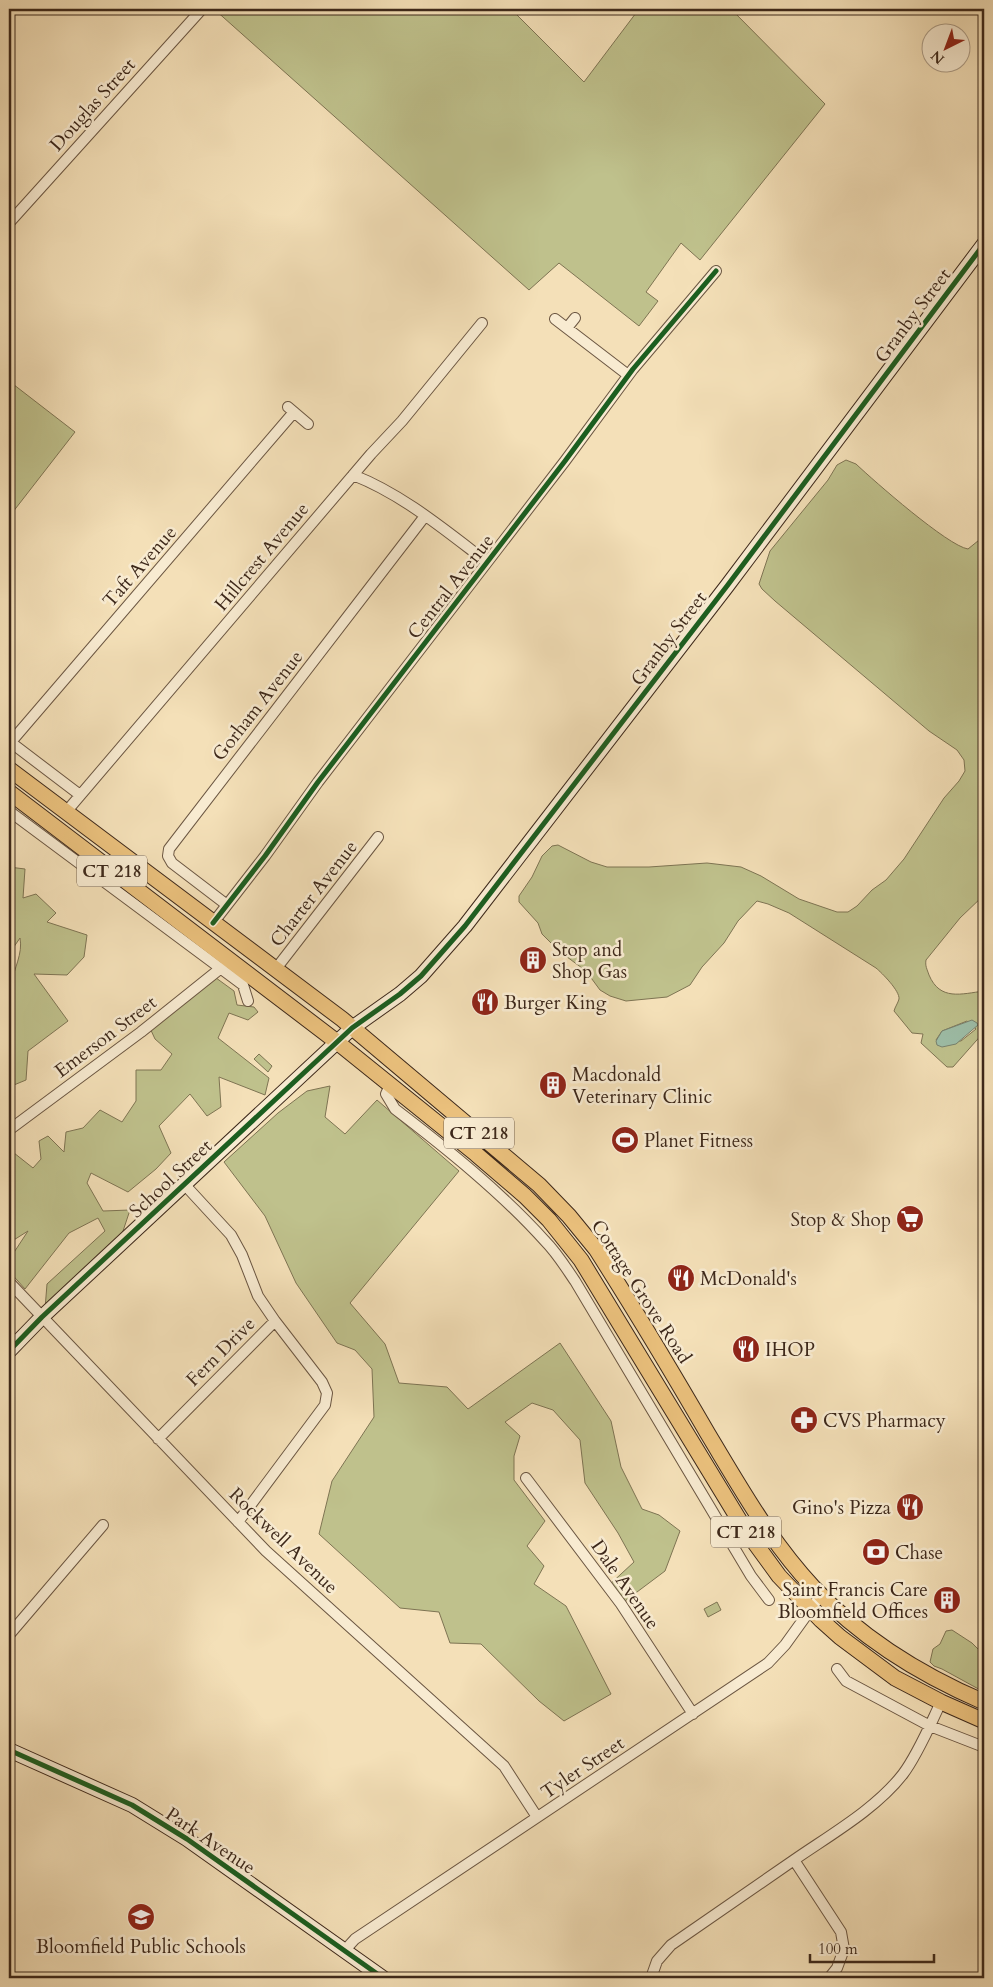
<svg xmlns="http://www.w3.org/2000/svg" width="993" height="1987" font-family="Cardo,serif">
<style>
.green{fill:#bfc18c;stroke:#7e7453;fill-rule:evenodd}
.water{fill:#9dbea8;stroke:#77826f}
.lines{fill:none;stroke-linecap:round;stroke-linejoin:round}
.street-casing{stroke:#6b5642;stroke-width:12}
.secondary-casing{stroke:#3d281a;stroke-width:16}
.primary-casing{stroke:#3d281a;stroke-width:17}
.street{stroke:#f8ebd1;stroke-width:10}
.secondary{stroke:#f8ebd1;stroke-width:14}
.primary{stroke:#eac07c;stroke-width:15}
.cycleway-casing{stroke:#f8ebd1;stroke-width:8}
.cycleway{stroke:#1b5e20;stroke-width:5}
.labels{text-anchor:middle;stroke-width:5;stroke-linejoin:round;paint-order:stroke}
.shield{fill:#f8ebd1;stroke:#756251;stroke-width:1}
.shield-label{font-size:18px;font-weight:bold;fill:#3d281a}
.street-label{font-size:19px;fill:#3d281a;stroke:#f8ebd1}
.poi-label{font-size:19px;fill:#3d281a;stroke:#f8ebd1;text-anchor:start}
</style>
<rect width="100%" height="100%" fill="#f4e0b8"/>
<filter id="stains"><feTurbulence type="fractalNoise" baseFrequency=".004" numOctaves="4"/><feColorMatrix values="0 0 0 0 .2 0 0 0 0 .09 0 0 0 0 .02 0 0 0 .5 -.17"/></filter>
<radialGradient id="worn" r=".72"><stop offset=".6" stop-color="#630" stop-opacity="0"/><stop offset="1" stop-color="#630" stop-opacity=".3"/></radialGradient>
<path class="green" d="M214,9H511L584,82L639,9H731L825,104L700,260L681,243L646,292L658,301L639,326L559,263L529,290Z
M9,381L75,432L9,517Z
M846,460L856,464C874,481 948,546 968,549L984,536V895L960,918L926,960C925,966 927,969 929,975C940,1001 961,994 984,991V1032L953,1067H947L921,1043L923,1034L912,1033L894,1011C895,1007 898,1003 899,999C900,991 882,973 876,968L789,913L768,904L757,901L738,921L724,943L702,967L690,985L667,997L626,1001L610,996L600,990L586,971L559,951L542,934L538,923L519,902V896L532,877L542,856L552,846L558,845L591,862L607,867H649L707,863L741,867L761,876L799,899L837,912H848L857,906L872,890L886,880L904,859L944,798L959,781L965,771L964,760L957,750L929,731L775,601L762,589L759,584L770,551L828,480L837,465ZM967,1021L976,1029L961,1041L936,1040L942,1031Z
M9,867L25,869L23,898L36,894L56,913L47,922L87,935L84,957L67,975L34,974L68,1021L28,1051L26,1080L9,1087V1017H14C13,1007 9,994 11,985C14,968 23,954 20,938L9,954Z
M212,975L234,991L237,1005L254,1007L258,1012L248,1020L229,1013L218,1038L269,1078L265,1095L219,1077L221,1107L207,1116L190,1094L159,1126L171,1153L156,1169L128,1192L91,1173L87,1183L103,1211L130,1210L118,1246L45,1309L47,1284L105,1231L98,1218L69,1233L25,1289L9,1271V1260L28,1231L9,1243V1149L33,1168L41,1159L39,1141L48,1136L64,1152L66,1132L83,1128L100,1110L122,1122L136,1101V1070H161L172,1054L155,1039L149,1026Z
M259,1054L272,1066L268,1072L254,1059Z
M330,1086L325,1117L345,1134L377,1100L459,1171L350,1303L385,1344L399,1383L447,1387L468,1409L560,1343L611,1421L621,1467L642,1509L659,1515L680,1531L665,1571L621,1604L608,1586L634,1562L618,1533L585,1483L580,1440L553,1410L532,1403L505,1422L520,1436L514,1456V1480L545,1521L527,1546L544,1566L534,1584L566,1606L611,1694L564,1721L539,1701L481,1644L450,1643L439,1612L400,1608L319,1534L332,1481L374,1417L372,1369L355,1350L337,1343L296,1283L265,1216L224,1162L278,1113L307,1091Z
M717,1602L721,1610L708,1617L704,1609Z
M952,1630L972,1643L984,1655V1692L942,1669L934,1666L930,1662L933,1649L940,1644L946,1631Z"/>
<path class="water" d="M972,1020L977,1023L978,1025L956,1044L942,1047L937,1045L936,1041L942,1031Z"/>
<g class="lines">
<g class="street-casing">
<path id="street" d="M9,223L202,9
M555,319L628,375
M567,328L575,318
M288,407L308,424
M353,475C402,494 445,530 487,562
M9,741L80,795
M10,743L294,412
M9,811L243,985L248,1001
M66,812L371,454L402,421L482,323
M227,905L172,863L168,856L169,849L425,516
M213,923L265,856L318,782L565,461L633,369L716,271
M275,970L378,837
M390,1085L386,1094L395,1109C446,1148 502,1193 545,1241C557,1253 566,1268 575,1281L751,1576L769,1600
M9,1130L141,1032L221,968
M184,1184L231,1235L242,1255L258,1296L275,1321L322,1382L327,1393L325,1405L238,1522
M9,1282L266,1551L504,1766L537,1817
M158,1439L275,1321
M526,1478L621,1604L693,1714
M9,1635L103,1525
M837,1669L846,1681L930,1726L984,1747
M794,1860C830,1835 876,1809 903,1774C918,1754 930,1725 941,1702
M345,1950L355,1939L768,1663L785,1645L821,1595
M651,1978L657,1961L671,1945L794,1860L841,1932L844,1949L837,1968L829,1978"/>
</g>
<g class="secondary-casing">
<path id="secondary" d="M9,1351L42,1317L352,1028L400,994L421,976L465,926L727,586L984,244
M9,1750L132,1805L187,1839L383,1978"/>
</g>
<g class="primary-casing">
<path id="primary" d="M9,769L342,1019L539,1185L569,1216L596,1249C635,1310 672,1372 708,1434C740,1487 770,1541 813,1587C860,1637 921,1675 984,1702
M9,792L337,1042L476,1154L525,1196L549,1220L581,1260L744,1528L779,1576L821,1620L840,1637L895,1678L941,1702L984,1721"/>
</g>
<use href="#street" class="street"/>
<use href="#secondary" class="secondary"/>
<use href="#primary" class="primary"/>
<g class="cycleway-casing">
<path id="cycleway" d="M213,923L265,856L318,782L565,461L633,369L716,271
M9,1351L42,1317L352,1028L400,994L421,976L465,926L727,586L984,244
M9,1750L132,1805L187,1839L383,1978"/>
</g>
<use href="#cycleway" class="cycleway"/>
</g>
<defs>
<g id="building-disc" transform="scale(1.4375)"><circle r="9.5" fill="#8f2418" stroke="#f8ebd1"/><path d="M-4-6H4V6H1V3H-1V6H-4ZM-2.5-4.3h1.7v1.8h-1.7ZM.8-4.3h1.7v1.8H.8ZM-2.5-1h1.7V.8h-1.7ZM.8-1h1.7V.8H.8Z" fill="#fff"/></g>
<g id="restaurant-disc" transform="scale(1.4375)"><circle r="9.5" fill="#8f2418" stroke="#f8ebd1"/><path d="M-5-6h1v4h1v-4h1v4h1v-4h1v5L-1.5 .5V6h-2V.5L-5-1ZM5-6V6H3V1.5H1.5Q1.5-4 5-6Z" fill="#fff"/></g>
<g id="stadium-disc" transform="scale(1.4375)"><circle r="9.5" fill="#8f2418" stroke="#f8ebd1"/><path d="M0-5a6.5 5 0 1 0 0 10a6.5 5 0 1 0 0-10ZM-3.5-1.8h7v3.6h-7Z" fill="#fff"/></g>
<g id="supermarket-disc" transform="scale(1.4375)"><circle r="9.5" fill="#8f2418" stroke="#f8ebd1"/><path d="M-6-5.5h2.5l.6 2H6L4.5 2H-2.5L-4.4-4H-6ZM-1.5 3.2a1.3 1.3 0 1 0 .1 0ZM3 3.2a1.3 1.3 0 1 0 .1 0Z" fill="#fff"/></g>
<g id="pharmacy-disc" transform="scale(1.4375)"><circle r="9.5" fill="#8f2418" stroke="#f8ebd1"/><path d="M-2-6h4v4h4v4h-4v4h-4v-4h-4v-4h4Z" fill="#fff"/></g>
<g id="bank-disc" transform="scale(1.4375)"><circle r="9.5" fill="#8f2418" stroke="#f8ebd1"/><path d="M-6-4H6V4H-6ZM0-2.3a2.3 2.3 0 1 0 0 4.6a2.3 2.3 0 1 0 0-4.6Z" fill="#fff"/></g>
<g id="school-disc" transform="scale(1.4375)"><circle r="9.5" fill="#8f2418" stroke="#f8ebd1"/><path d="M0-5L7-2L0 1L-7-2ZM-4 1L0 2.5L4 1V4Q0 6-4 4Z" fill="#fff"/></g>
</defs>
<g fill-rule="evenodd">
<use href="#building-disc" x="533" y="960"/>
<use href="#restaurant-disc" x="485" y="1002"/>
<use href="#building-disc" x="553" y="1085"/>
<use href="#stadium-disc" x="625" y="1140"/>
<use href="#supermarket-disc" x="910" y="1219"/>
<use href="#restaurant-disc" x="681" y="1278"/>
<use href="#restaurant-disc" x="746" y="1349"/>
<use href="#pharmacy-disc" x="804" y="1420"/>
<use href="#restaurant-disc" x="910" y="1507"/>
<use href="#bank-disc" x="876" y="1552"/>
<use href="#building-disc" x="947" y="1600"/>
<use href="#school-disc" x="141" y="1917"/>
</g>
<g class="labels">
<g class="shield">
<rect x="77" y="855.5" width="70" height="31" rx="4"/>
<rect x="444" y="1117.5" width="70" height="31" rx="4"/>
<rect x="711" y="1516.5" width="70" height="31" rx="4"/>
</g>
<g class="shield-label">
<text x="112" y="877">CT 218</text>
<text x="479" y="1139">CT 218</text>
<text x="746" y="1538">CT 218</text>
</g>
<g class="street-label">
<text transform="translate(92 104) rotate(-48)" y="7">Douglas Street</text>
<text transform="translate(912 315) rotate(-53)" y="7">Granby Street</text>
<text transform="translate(261 556) rotate(-50)" y="7">Hillcrest Avenue</text>
<text transform="translate(139 566) rotate(-49)" y="7">Taft Avenue</text>
<text transform="translate(450 586) rotate(-52)" y="7">Central Avenue</text>
<text transform="translate(668 638) rotate(-53)" y="7">Granby Street</text>
<text transform="translate(257 705) rotate(-52)" y="7">Gorham Avenue</text>
<text transform="translate(313 893) rotate(-52)" y="7">Charter Avenue</text>
<text transform="translate(105 1036) rotate(-37)" y="7">Emerson Street</text>
<text transform="translate(170 1178) rotate(-43)" y="7">School Street</text>
<text transform="translate(642 1291) rotate(57)" y="7">Cottage Grove Road</text>
<text transform="translate(220 1351) rotate(-45)" y="7">Fern Drive</text>
<text transform="translate(284 1540) rotate(44)" y="7">Rockwell Avenue</text>
<text transform="translate(626 1584) rotate(55)" y="7">Dale Avenue</text>
<text transform="translate(582 1767) rotate(-34)" y="7">Tyler Street</text>
<text transform="translate(211 1840) rotate(34)" y="7">Park Avenue</text>
</g>
<g class="poi-label">
<text x="552" y="956">Stop and<tspan x="552" dy="22">Shop Gas</tspan></text>
<text x="504" y="1009">Burger King</text>
<text x="572" y="1081">Macdonald<tspan x="572" dy="22">Veterinary Clinic</tspan></text>
<text x="644" y="1147">Planet Fitness</text>
<text x="891" y="1226" text-anchor="end">Stop &amp; Shop</text>
<text x="700" y="1285">McDonald's</text>
<text x="765" y="1356">IHOP</text>
<text x="823" y="1427">CVS Pharmacy</text>
<text x="891" y="1514" text-anchor="end">Gino's Pizza</text>
<text x="895" y="1559">Chase</text>
<text x="928" y="1596" text-anchor="end">Saint Francis Care<tspan x="928" dy="22">Bloomfield Offices</tspan></text>
<text x="141" y="1953" text-anchor="middle">Bloomfield Public Schools</text>
</g>
</g>
<rect width="993" height="1987" fill="none" stroke="#f4e0b8" stroke-width="30"/>
<rect x="10" y="10" width="973" height="1967" fill="none" stroke="#3d281a" stroke-width="2.5"/>
<rect x="15" y="15" width="963" height="1957" fill="none" stroke="#3d281a"/>
<g transform="translate(946 48) rotate(222)"><circle r="24" fill="#f8ebd1" stroke="#ad9d88"/>
<path d="M0-4L9 19L0 12L-9 19Z" fill="#8f2418"/>
<text y="-8" font-size="14" font-weight="bold" text-anchor="middle" fill="#3d281a">N</text>
</g>
<path d="M810 1954v8h124v-8" fill="none" stroke="#3d281a" stroke-width="2.5"/>
<text x="818" y="1954" font-size="15" fill="#3d281a" stroke="#f8ebd1" stroke-width="4" paint-order="stroke">100 m</text>
<rect width="100%" height="100%" filter="url(#stains)"/>
<rect width="100%" height="100%" fill="url(#worn)"/>
</svg>
